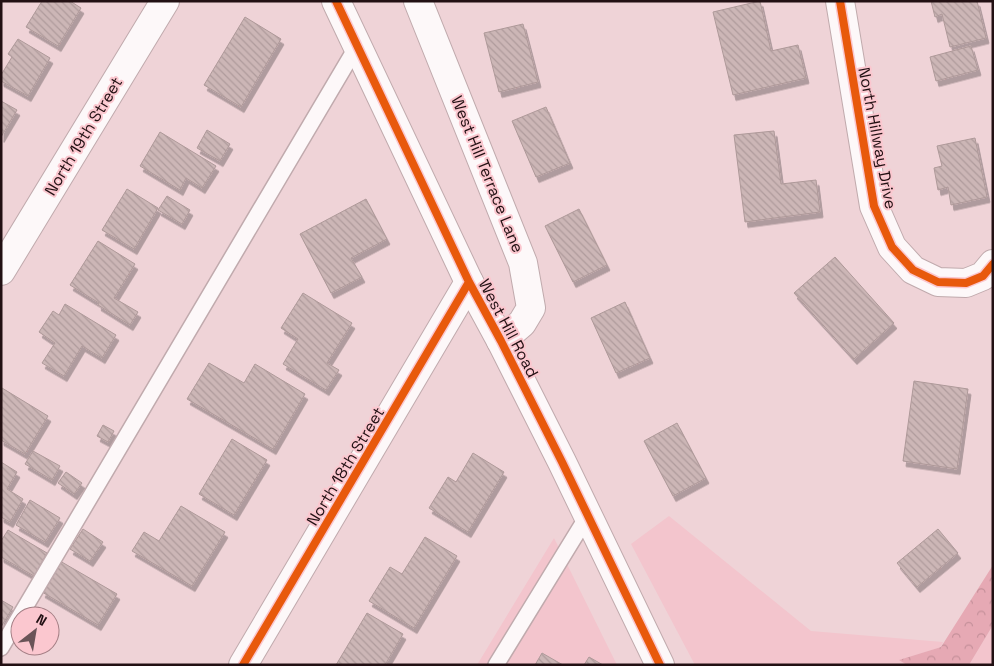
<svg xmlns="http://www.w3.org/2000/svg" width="994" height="666" font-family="'Space Grotesk',sans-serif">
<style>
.built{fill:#f3c5cd}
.park{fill:url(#park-crowns)}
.building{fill:url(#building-back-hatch);stroke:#ae9999;filter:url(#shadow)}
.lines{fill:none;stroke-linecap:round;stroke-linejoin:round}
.lane-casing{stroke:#c0aaad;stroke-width:18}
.street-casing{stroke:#c0aaad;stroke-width:30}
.secondary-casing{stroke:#c0aaad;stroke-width:30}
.lane{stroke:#fdf8f9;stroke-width:15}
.street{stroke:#fdf8f9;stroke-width:28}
.secondary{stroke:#fdf8f9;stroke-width:28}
.cycleway-casing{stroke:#fbc7cf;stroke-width:11}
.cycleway{stroke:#e8590c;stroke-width:8}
.labels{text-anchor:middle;stroke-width:4;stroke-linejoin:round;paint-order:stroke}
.street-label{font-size:16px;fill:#221013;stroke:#fbc7cf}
</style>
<defs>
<pattern id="park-crowns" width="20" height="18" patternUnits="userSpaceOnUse" patternTransform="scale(1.25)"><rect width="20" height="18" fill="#e6a9b4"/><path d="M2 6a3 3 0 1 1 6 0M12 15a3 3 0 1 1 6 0" fill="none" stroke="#c5909a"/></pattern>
<pattern id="building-back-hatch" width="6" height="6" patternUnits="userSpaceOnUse" patternTransform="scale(1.25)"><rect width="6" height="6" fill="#ccb6b6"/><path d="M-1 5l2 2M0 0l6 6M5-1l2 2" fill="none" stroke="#af9b9c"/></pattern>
<filter id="shadow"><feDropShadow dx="3" dy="5.5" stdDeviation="0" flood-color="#0004"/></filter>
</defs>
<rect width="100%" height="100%" fill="#efd3d7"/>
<path class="built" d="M669,516L811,631L943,642L941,647L900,660L907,665H695L631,544Z
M554,538L617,665H477Z
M993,625V665H969Z"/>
<path class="park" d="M993,565V625L969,665H907L899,660L941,647Z"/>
<path class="building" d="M42,1H70L81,8L58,46L26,27Z
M760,1L771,51L798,45L806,78L733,95L713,12Z
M931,1H977L986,38L950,47L942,14L935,17Z
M245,17L281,39L241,107L204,85Z
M523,24L538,82L499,92L484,33Z
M18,39L50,58L28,96L1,81V75L12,57L8,54Z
M971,46L978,70L936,81L930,57Z
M1,101L17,110L1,137Z
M546,107L570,163L536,177L512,121Z
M207,130L230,144L220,161L197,148Z
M774,131L781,184L816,180L820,212L745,222L734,135Z
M160,132L216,166L202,188L186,178L180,190L140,166Z
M975,138L987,197L951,205L948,187L938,190L934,168L942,166L937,146Z
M127,189L158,208L134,249L102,230Z
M167,196L190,210L182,224L158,210Z
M366,199L387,239L351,258L362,277L331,293L300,234Z
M579,209L607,265L573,282L545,226Z
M98,241L135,264L114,298L138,312L130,325L98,305L99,303L70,285Z
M835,257L894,323L854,359L794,293Z
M303,293L352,323L327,363L339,370L326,390L283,364L298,339L281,328Z
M625,302L650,358L616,373L591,318Z
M65,304L116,335L102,358L82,346L64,376L42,363L55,343L39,332L53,311L59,315Z
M209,363L244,383L255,364L305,394L273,449L187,399Z
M914,381L968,389L957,469L903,461Z
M2,388L48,416L25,454L1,440Z
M677,423L706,478L673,496L644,441Z
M103,425L114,431L108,442L97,436Z
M232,439L267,460L234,515L199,494Z
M33,451L60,466L52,480L25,464Z
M473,453L504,472L468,532L429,508L448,477L456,482Z
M1,462L17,472L7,489L23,499L10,522L1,517Z
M66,472L82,483L74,494L58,483Z
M30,500L60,518L45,542L16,525Z
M181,506L225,532L192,586L132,551L144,532L159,541Z
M83,529L103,542L90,561L70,549Z
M938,529L958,553L917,587L897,563Z
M8,530L47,553L34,576L1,557V541Z
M425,537L457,556L414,628L369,601L390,567L402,574Z
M60,561L117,594L98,625L42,592Z
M1,600L13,607L1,627Z
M367,613L403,634L385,665H336Z
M542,653L563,665H535Z
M589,657L603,665H584Z"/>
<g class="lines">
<g class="lane-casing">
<path id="lane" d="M1,648L357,46
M496,665L588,515"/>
</g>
<g class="street-casing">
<path id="street" d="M418,1L523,263L531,308L522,323L501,341
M840,1L874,206L892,247L913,270L938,282L966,283L983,276L993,264
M1,271L165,1
M243,665L469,282"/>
</g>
<g class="secondary-casing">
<path id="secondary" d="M336,1L469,282L501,341L562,462L660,665"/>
</g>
<use href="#lane" class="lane"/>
<use href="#street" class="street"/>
<use href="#secondary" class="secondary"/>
<g class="cycleway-casing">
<path id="cycleway" d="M336,1L469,282L501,341L562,462L660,665
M840,1L874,206L892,247L913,270L938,282L966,283L983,276L993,264
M243,665L469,282"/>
</g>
<use href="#cycleway" class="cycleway"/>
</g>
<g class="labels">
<g class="street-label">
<text transform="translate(83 136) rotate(-59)" y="6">North 19th Street</text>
<text transform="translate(878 138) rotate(79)" y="6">North Hillway Drive</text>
<text transform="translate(488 174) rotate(68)" y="6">West Hill Terrace Lane</text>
<text transform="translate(509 328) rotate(62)" y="6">West Hill Road</text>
<text transform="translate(345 466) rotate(-59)" y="6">North 18th Street</text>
</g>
</g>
<rect width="994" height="666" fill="none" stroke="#221013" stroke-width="5"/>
<g transform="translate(35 631) rotate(31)"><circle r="24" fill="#fbc7cf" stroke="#a47e84"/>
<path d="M0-4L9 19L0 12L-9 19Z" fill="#6a5458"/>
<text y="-8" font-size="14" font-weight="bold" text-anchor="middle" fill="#221013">N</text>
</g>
</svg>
